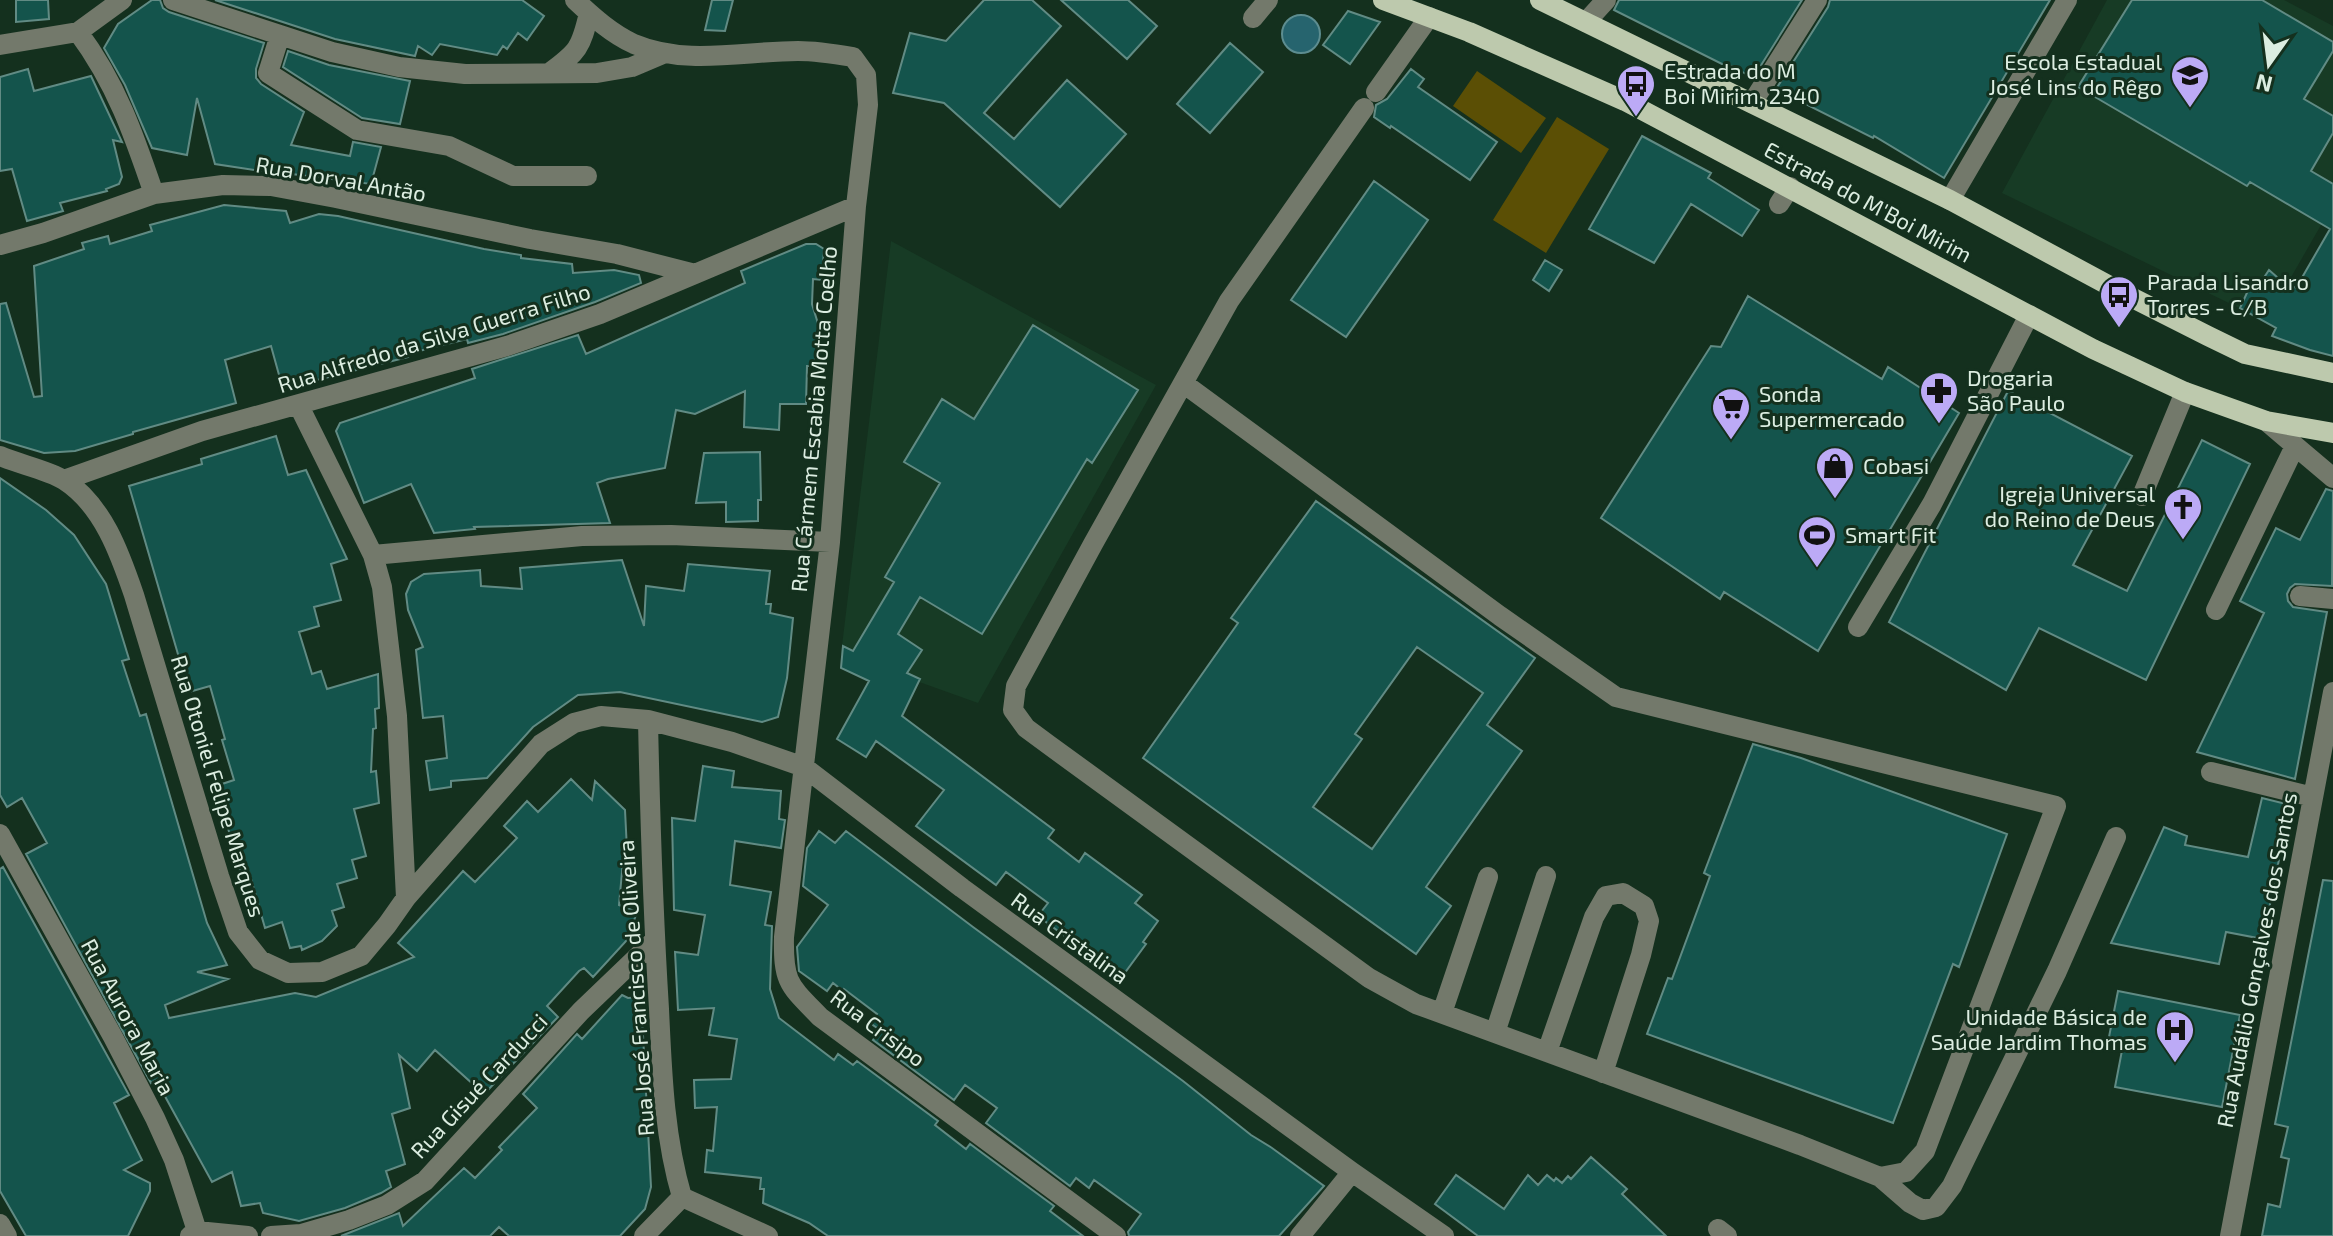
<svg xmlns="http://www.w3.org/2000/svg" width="2333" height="1236" font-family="'Exo 2',sans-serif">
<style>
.built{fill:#173b25}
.green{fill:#5b4f05}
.water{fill:#26646e;stroke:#5d8d90;stroke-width:2}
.building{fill:#14544c;stroke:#618b84;stroke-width:2;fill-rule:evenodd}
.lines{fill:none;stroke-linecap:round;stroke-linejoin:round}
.minor{stroke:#73796b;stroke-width:20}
.major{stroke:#bdc9ad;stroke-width:20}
.labels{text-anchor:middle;stroke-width:6;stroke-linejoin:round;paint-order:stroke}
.poi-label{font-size:22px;fill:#dcede1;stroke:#14301e;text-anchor:start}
.street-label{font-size:22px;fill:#dcede1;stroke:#14301e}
</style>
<rect width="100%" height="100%" fill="#14301e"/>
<path class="built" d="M2107,0H2284L2333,26V204L2266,321L2002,193Z
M891,241L1156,385L978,703L841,654Z"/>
<path class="green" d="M1477,71L1546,118L1521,153L1453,106Z
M1557,117L1609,149L1546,253L1493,220Z"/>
<path class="water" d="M1282 34a19 19 0 1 1 38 0a19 19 0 1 1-38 0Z"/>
<path class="building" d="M16,0H48L49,19L16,22Z
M152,0H160L163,8L169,12L264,43L256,69V78L261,84L304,112L291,145L350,156L353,142L381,147L371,184L275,172V173L215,164L197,98L187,155L152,148L125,85L104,48L118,24Z
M215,0H522L544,16L527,40L518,33L507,49L503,46L497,55L440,44L432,55L418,46L415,56L335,39Z
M712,0H733L725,31L705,30Z
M984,0H1032L1061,26L984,113L1014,139L1067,80L1126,134L1060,207L944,103L893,93L910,33L946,41Z
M1061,0H1128L1157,26L1127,59Z
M1619,0H1802L1753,78L1732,66L1730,68L1614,10Z
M1830,0H2050L1944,178L1874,136L1873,138L1776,89L1828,7Z
M2132,0H2262L2333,42V51L2304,99L2333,116V133L2311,171L2333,184V356L2310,350L2272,336L2276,328L2240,308L2251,284L2257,288L2269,270L2286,285L2288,283L2296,288L2330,229L2250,182L2247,186L2078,87Z
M1348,11L1380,22L1350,64L1323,45Z
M1230,43L1263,72L1210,133L1177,104Z
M288,51L329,65L410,81L400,124L362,118L283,67Z
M28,69L34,91L91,76L122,142L113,140L122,177L119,184L106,189L107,191L60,203L63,211L27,221L12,169L0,171V77Z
M1411,69L1424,79L1418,87L1497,142L1470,180L1391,126L1390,128L1374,117L1376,105L1387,99Z
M1642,136L1711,173L1708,178L1759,210L1742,236L1691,204L1654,263L1589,229Z
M1374,181L1428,220L1346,337L1291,300Z
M224,205L286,211L290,223L319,214L338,216L484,249L521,255V258L572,264L573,273L614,270L639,275L641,283L595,302L503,334L468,343L467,339L407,354L408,357L297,385L295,378L281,382L271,346L225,360L236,403L133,432V434L75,451L44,453L0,440V304L6,303L34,397L42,396L34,266L84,249L82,243L108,236L110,244L152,231L150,225Z
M806,244H816L824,249L822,280L813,279L812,304L820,330L814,366H807L806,404H780L779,430L744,427L745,391L695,414L676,410L665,468L608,479L597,483L610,523L474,527L475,529L434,533L411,484L364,503L336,431L340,423L475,378L472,369L578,335L586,354L745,283L741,271Z
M1545,260L1562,270L1549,291L1533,280Z
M1748,296L1882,379L1888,367L1959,413L1818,651L1724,592L1720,599L1601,518L1711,346L1721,347Z
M1033,325L1138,390L1092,463L1087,459L982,634L920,597L898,634L922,650L907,673L920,679L902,716L1054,830L1048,838L1079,862L1085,853L1142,895L1135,903L1158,921L1143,942L1146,944L1121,978L1038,916L1048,903L1006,872L996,885L916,826L944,790L876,741L866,757L837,739L869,681L841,668L843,646L853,651L894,582L885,577L940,483L904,462L942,399L974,419Z
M2008,391L2132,456L2073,565L2127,591L2202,440L2250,464L2146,680L2039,628L2006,690L1889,622Z
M276,436L288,475L306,470L347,559L331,564L341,600L314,607L319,626L299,632L312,674L321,671L327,689L378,674L379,708L375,709L376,728L373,729L371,772L376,771L379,803L354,809L366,856L352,860L357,878L337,884L344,907L332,911L337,926L322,941L302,950L301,946L290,948L282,922L265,928L249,872L241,874L216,786L234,780L222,740L225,739L210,686L189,692L129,486L202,464L201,459Z
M760,452L761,500H758V521L726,522V502L696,503L704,453Z
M0,478L46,510L74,535L106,584L129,659L122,661L140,716L146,714L207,923L227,965L197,972L228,979L165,1005L169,1018L295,993L316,997L414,957L398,943L463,871L475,882L517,838L504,826L527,801L538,812L571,779L592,800L595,781L625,810L627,850H624L619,905L637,912L627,940L593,977L584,968L579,971L547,1006L558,1017L484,1094L435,1050L417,1071L399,1055L410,1108L392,1114L405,1164L386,1171L391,1187L381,1193L345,1208L299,1221L263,1213L260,1203L241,1206L232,1172L212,1182L156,1080L151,1083L26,854L47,843L22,798L7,807L0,795Z
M2326,489L2333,491L2332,586L2295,584L2290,588L2287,594L2288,601L2293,607L2327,612L2295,779L2197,752L2264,613L2240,601L2276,528L2300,540Z
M1316,501L1535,658L1487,725L1522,751L1426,887L1451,906L1416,954L1143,758L1238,623L1231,618ZM1417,647L1483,693L1372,849L1313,807L1362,739L1355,734Z
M622,560L644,626L646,586L684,591L688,564L770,571L766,604H771L770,613L793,618L787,678L778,717L762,722L620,692L578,695L533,727L487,778L451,781V787L430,790L426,761L447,758L443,716L423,718L416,650L423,647L408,610L406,594L411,582L424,574L480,570L481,586L522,589L520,568Z
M1753,744L1801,758L2007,834L1959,967L1953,964L1893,1123L1647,1034L1668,978L1672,979L1710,876L1704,873Z
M703,766L734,771L732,787L781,791L779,819L785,820L781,848L735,841L730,885L771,892L765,925L772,926L770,989L779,1018L834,1060L838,1054L853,1065L857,1061L938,1121L935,1125L966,1149L970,1144L1054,1206L1050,1211L1083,1236H828L809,1223L763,1203L764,1189H760L761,1178L705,1172L707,1150L713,1151L717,1107L695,1108L694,1080L731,1079L737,1039L709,1035L714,1008L678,1010L675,952L698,955L705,915L674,910L672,818L695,821Z
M2262,798L2290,805L2263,939L2226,932L2219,964L2111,943L2164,827L2187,836L2185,845L2248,857Z
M819,831L835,843L846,831L973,927L1183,1081L1251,1135L1272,1148L1324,1186L1279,1236H1129L1128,1232L1141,1214L1094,1180L1089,1188L1076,1178L1070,1186L986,1123L997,1108L965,1085L954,1100L873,1040L880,1030L870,1023L877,1014L844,989L843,991L833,983L827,991L799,971L797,947L828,905L803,886L807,848Z
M3,867L129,1095L114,1103L142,1160L124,1170L150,1183V1191L128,1236H26L0,1191V869Z
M2323,880L2333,881V1236H2262L2268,1204L2280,1207L2289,1159L2281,1157L2288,1127L2275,1124Z
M2118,991L2240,1015L2222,1107L2115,1087L2124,1040L2109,1037Z
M622,995L628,998L641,997L651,1187L645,1209L620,1236H509L499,1227L490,1236H341L399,1213L403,1226L464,1168L475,1178L502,1150L499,1147L537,1108L523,1094L577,1034L582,1039Z
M1591,1157L1627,1189L1622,1194L1666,1236H1478L1435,1204L1456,1175L1504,1209L1528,1175L1538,1185L1547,1175L1554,1181L1556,1178L1562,1183L1568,1176L1571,1179Z"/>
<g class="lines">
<path class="minor" d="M173,0L332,52L399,67L465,74L597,73L632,67L665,53
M575,0C593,17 612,34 634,44C686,66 744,51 798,51C817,51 835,54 853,57L866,75L868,105L856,206L830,542L784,937C783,983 789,985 820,1017L1116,1236
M1253,18L1268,0
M1586,22L1606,0
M78,32C116,83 134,135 154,194L223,185L271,186L336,198L530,239L617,254L695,274
M280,35L268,73L357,130L449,146L513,176H587
M0,45L78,32L122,0
M549,73C578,52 581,48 589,13
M1376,92L1429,17
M1752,103L1817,0
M1950,200L2067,0
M1779,204L1790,187
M0,245L43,233L154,194
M1183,383L1500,616L1616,697L2056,806L1925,1151L1906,1172L1880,1177L1800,1145L1416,1004L1369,978L1049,745L1026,728L1013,710L1016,686L1093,544L1229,301L1364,108
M299,406L373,555L382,587L397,716L406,898
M2266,421L2333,478
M0,456C18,464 48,470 64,480C103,505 120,554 134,595L219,876L238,932L260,960L288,973L322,972L361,956L387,925L406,898L541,744L574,723L601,716L648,720L732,742L804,767L962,888L1352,1172L1444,1236
M64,480L202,431L507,346L600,314L856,206
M2142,496L2185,392
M373,555L582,536L671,535L830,542
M2300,596L2333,599
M2216,610L2295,446
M1858,627L1932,504L2029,315
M2211,772L2313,797
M0,834L113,1037L155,1118L174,1160L197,1231
M1442,1013L1488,877
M1495,1033L1546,876
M1547,1052L1594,917L1606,896L1623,893L1644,906L1649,921L1641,955L1603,1073
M1880,1177L1910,1203L1923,1210L1936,1207L1952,1186L2057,971L2116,837
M682,1197L768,1236
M0,1224L7,1236
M1718,1229L1727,1236
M190,1236L197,1231L248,1236
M271,1236L301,1234L349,1220L387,1205L425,1181L581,1011L654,941
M644,1236L682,1197C664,1136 662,1073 659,1009C653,912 650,817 648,720
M1300,1236L1352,1172
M2230,1236L2333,692"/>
<path class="major" d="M1383,0L1469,32L1625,101L2093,349L2185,392L2266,421L2333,433
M1540,0L1950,200L2121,292L2208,336L2245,354L2333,373"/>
</g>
<defs>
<g id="school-pin" transform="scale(2)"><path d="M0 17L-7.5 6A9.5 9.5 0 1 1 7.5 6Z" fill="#bcaaf6" stroke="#14301e"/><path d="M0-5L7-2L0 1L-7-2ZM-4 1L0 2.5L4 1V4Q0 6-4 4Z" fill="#111"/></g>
<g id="bus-pin" transform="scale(2)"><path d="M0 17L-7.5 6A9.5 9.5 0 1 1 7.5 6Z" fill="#bcaaf6" stroke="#14301e"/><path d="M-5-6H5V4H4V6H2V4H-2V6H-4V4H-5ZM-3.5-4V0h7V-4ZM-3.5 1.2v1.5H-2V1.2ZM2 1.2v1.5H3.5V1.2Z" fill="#111"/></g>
<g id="pharmacy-pin" transform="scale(2)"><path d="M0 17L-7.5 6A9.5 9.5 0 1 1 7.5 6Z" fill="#bcaaf6" stroke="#14301e"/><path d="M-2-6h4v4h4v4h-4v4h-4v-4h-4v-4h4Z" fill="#111"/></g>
<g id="supermarket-pin" transform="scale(2)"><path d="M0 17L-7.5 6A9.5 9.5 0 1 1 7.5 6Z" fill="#bcaaf6" stroke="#14301e"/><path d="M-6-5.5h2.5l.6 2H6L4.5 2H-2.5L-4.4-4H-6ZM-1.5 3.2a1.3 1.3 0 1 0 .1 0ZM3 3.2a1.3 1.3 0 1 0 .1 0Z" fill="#111"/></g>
<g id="shop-pin" transform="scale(2)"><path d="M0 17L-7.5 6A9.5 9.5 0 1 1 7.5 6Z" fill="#bcaaf6" stroke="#14301e"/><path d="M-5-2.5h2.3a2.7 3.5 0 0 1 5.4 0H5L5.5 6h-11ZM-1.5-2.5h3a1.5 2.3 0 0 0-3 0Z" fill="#111"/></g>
<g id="church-pin" transform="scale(2)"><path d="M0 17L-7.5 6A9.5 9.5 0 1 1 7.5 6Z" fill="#bcaaf6" stroke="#14301e"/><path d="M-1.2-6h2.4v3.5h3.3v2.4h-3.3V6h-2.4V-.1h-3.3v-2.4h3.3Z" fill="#111"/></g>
<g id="stadium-pin" transform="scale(2)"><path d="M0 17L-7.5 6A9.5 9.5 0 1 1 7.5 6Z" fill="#bcaaf6" stroke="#14301e"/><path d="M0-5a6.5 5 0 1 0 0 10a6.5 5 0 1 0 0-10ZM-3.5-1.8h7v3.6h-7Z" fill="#111"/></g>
<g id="hospital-pin" transform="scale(2)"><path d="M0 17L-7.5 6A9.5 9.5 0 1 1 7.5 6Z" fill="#bcaaf6" stroke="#14301e"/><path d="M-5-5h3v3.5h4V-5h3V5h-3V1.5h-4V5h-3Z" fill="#111"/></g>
</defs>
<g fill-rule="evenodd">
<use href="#school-pin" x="2190" y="75"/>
<use href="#bus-pin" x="1636" y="84"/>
<use href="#bus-pin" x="2119" y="295"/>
<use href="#pharmacy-pin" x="1939" y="391"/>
<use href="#supermarket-pin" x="1731" y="407"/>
<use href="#shop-pin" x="1835" y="466"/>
<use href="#church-pin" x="2183" y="507"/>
<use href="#stadium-pin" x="1817" y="535"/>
<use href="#hospital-pin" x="2175" y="1030"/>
</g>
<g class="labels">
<g class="poi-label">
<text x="2162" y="70" text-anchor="end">Escola Estadual<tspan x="2162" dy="25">José Lins do Rêgo</tspan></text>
<text x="1664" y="79">Estrada do M<tspan x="1664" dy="25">Boi Mirim, 2340</tspan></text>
<text x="2147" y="290">Parada Lisandro<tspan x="2147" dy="25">Torres - C/B</tspan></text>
<text x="1967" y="386">Drogaria<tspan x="1967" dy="25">São Paulo</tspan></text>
<text x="1759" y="402">Sonda<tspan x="1759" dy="25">Supermercado</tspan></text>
<text x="1863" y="474">Cobasi</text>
<text x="2155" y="502" text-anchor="end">Igreja Universal<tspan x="2155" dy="25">do Reino de Deus</tspan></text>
<text x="1845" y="543">Smart Fit</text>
<text x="2147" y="1025" text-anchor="end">Unidade Básica de<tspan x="2147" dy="25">Saúde Jardim Thomas</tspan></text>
</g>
<g class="street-label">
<text transform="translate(341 179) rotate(10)" y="8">Rua Dorval Antão</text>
<text transform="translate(1868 202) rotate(28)" y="8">Estrada do M'Boi Mirim</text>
<text transform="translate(434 338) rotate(-17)" y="8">Rua Alfredo da Silva Guerra Filho</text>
<text transform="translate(814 419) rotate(-85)" y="8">Rua Cármem Escabia Motta Coelho</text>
<text transform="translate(218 786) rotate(73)" y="8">Rua Otoniel Felipe Marques</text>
<text transform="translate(1070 938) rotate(36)" y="8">Rua Cristalina</text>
<text transform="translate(2257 960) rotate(-79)" y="8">Rua Audálio Gonçalves dos Santos</text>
<text transform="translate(636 988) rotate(-94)" y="8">Rua José Francisco de Oliveira</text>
<text transform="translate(128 1017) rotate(62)" y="8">Rua Aurora Maria</text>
<text transform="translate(878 1028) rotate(37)" y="8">Rua Crisipo</text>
<text transform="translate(479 1086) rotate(-47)" y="8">Rua Gisué Carducci</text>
</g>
</g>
<g transform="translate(2269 64) rotate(194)" stroke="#14301e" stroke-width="6" paint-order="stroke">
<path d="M0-6L14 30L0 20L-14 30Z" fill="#dcede1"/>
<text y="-12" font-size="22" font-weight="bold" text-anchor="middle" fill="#dcede1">N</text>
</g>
</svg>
